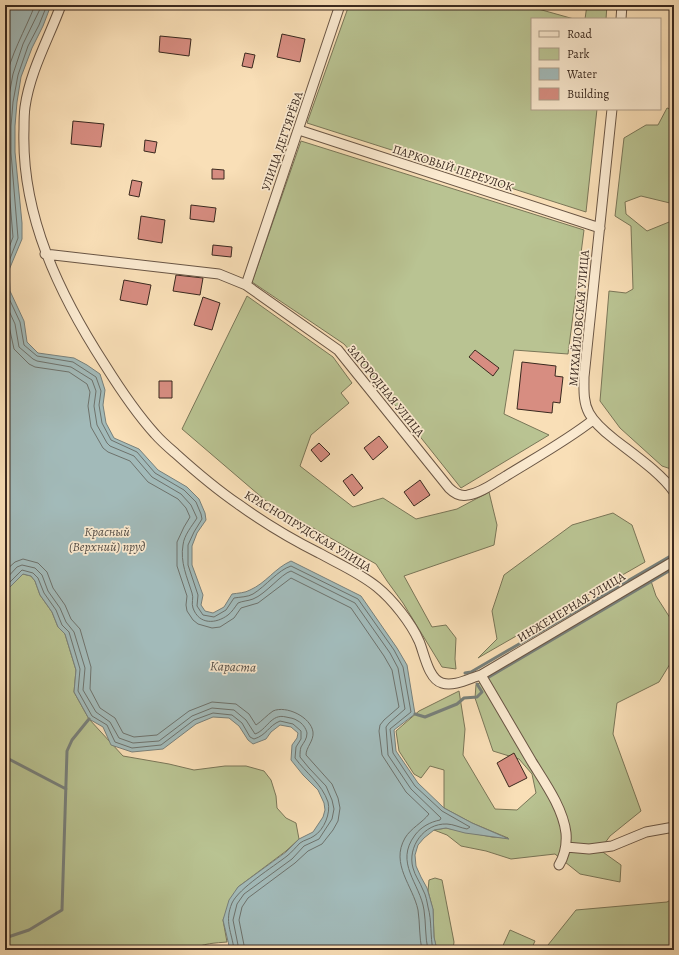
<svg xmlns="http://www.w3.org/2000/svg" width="679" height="955" font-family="Alegreya,serif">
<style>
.green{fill:#b9c392;stroke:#7a7658}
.water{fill:#a2bab9;stroke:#78807b}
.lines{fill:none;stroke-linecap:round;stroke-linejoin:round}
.shore{stroke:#6e726c;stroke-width:1}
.stream{stroke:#78807b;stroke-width:3}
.building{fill:#d78d81;stroke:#3a291f}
.street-casing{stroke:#6a5645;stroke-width:11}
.street{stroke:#fbead0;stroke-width:9}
.labels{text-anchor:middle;stroke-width:3.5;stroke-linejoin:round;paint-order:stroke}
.street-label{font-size:12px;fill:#3a291f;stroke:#fbead0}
.water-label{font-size:13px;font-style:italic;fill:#544d46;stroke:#fbead0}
</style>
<rect width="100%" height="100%" fill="#f9dfb7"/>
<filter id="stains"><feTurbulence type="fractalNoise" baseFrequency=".005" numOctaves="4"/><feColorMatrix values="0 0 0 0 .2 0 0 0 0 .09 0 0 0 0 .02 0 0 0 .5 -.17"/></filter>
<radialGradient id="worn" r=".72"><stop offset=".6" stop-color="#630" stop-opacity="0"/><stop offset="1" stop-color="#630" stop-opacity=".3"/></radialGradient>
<path class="green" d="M349,5H524L574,19H532V109H597L586,212L307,123Z
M587,5H607L606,19H585Z
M667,108L674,110V204L641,196L625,202L626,214L647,231L674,220V470L662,466L620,428L600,401L609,291L626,293L633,289L631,226L615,216L624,138L646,125H658Z
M301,141L584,230L568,354L514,350L504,414L549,435L461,488L367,370L344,344L252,282Z
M247,296L333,357L352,383L341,393L349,403L311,435L300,466L353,507L383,498L416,519L457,509L489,492L497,525L494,545L404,576L432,627L446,625L456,638L455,659L456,669L442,667L403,603L387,581L376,564L266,501L182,429Z
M613,513L632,525L645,562L478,658L497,639L492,611L504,575L572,525Z
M23,574L31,576L35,581L40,595L52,612L58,627L65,634L76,670L74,692L89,719L123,756L169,764L194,770L225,766H246L264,771L271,780L276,796L277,808L286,818L296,823L299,839L286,851L238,887L223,920L227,942C217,943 201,943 193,950H5V592Z
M651,581L656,596L674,624L673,659L659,682L617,703L613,734L641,811L610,836L600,850L621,865L620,882L580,874L555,854L511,859L486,851L461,846L447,835L434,830L446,828L492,837L508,838L472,823L444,808V770L430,766L421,778L414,774L399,751L396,731L419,711L459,691L465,729L463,755L495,809L517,810L536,793L532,774L519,759L493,751L475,698L476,685Z
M435,878L442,880L454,942L453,950H437L434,938L433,910L428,891L429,880Z
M674,898V950H544L576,910L667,902Z
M510,930L535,941L531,950H501Z"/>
<path class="water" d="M5,5H51L43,26L32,48L21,77L17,102L15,126V152L22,223V239L9,270L10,291L24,321L27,342L38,353L74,358L87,365L100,374L105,390L103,405L106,423L114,438L139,449L158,470L187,487L199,499L205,513L206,520L197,533L192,546V565L203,595L201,605L205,611L213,613L224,607L232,594C238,593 245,593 250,590C266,583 275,568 291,561L361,596L397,648L407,665L415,714L394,730L396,751L418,783L444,808L472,823L509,839L465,833L446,828L434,830L424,838L418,845L415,855L416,866L421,877L427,888L433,909L434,937L437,950H230L223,920L229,900L238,887L286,852L299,839L313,832L323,817L325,810L324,803L318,790L303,775L291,760L292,745L297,738L298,733L291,727L280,725L271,732L266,739L253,744L248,740L239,726L229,718L213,717L196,724L163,749L132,752L111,745L103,727L89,719L74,692L76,670L65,634L58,627L52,612L40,595L35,581L31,576L23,574L5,592Z"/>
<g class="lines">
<path class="shore" d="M47,5L39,25L28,46L18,75L13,102L11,126V153L18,238L6,269V292L20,322L24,345L37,356L73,362L96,377L101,391L99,405L102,423L111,440L137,452L155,473L184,490L196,502L201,514L202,519L194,532L188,545V565L198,595L197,606L203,615L214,617L226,610L234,598C240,597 248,597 253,594C266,586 278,570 291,566L358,599L394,650L403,667L411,712L390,729L393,753L415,786L442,811L470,827L467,829C461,828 453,824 447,824C424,823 407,847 413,868C415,876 420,882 423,890C426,895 427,902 428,907C432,921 430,936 433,950
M5,83C10,55 25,31 35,5
M5,258L13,237L6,153V126L8,101L13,74L23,44L42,5
M5,302L15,324L19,347L33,359L37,361L71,367L92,380L96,391L94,406L97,425L107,443L110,446L134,456L152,477L181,494L191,505L197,518C192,526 184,535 183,545C180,562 187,577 192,593C194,598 191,603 193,608C199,625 216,624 228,615C232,612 235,607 238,603C242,601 248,601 253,599C266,594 281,574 291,571L355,603L390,653L398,668L405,709L389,723L386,727L388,755L411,789L441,818L440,820C430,822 421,827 415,835C394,863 420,883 424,910C426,923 425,937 428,950
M5,316L9,326L14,349L29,364L35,367L69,372L87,384L90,392L88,406L91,427L103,448L108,452L130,461L148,482L178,499L186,508L190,517L184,527L177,542V566L187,596L186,605L187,611L193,620L198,624L212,628L220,627L234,618L241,608L258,603L291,578L351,608L384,656L392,670L399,707L384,720L380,725L379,731L382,755L406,792L429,814C422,823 411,828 405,838C390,864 413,886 418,910C420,923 419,937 422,950
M5,571L15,562L23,559L38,563L47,572L53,588L65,605L71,619L80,629L91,667L90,689L100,708L115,718L123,733L134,737L157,735L189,711L212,702L236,704L249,714L256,725C262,721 267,715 273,711C286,705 311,717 313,732C314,741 306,747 306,755L332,784L338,798L340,808L338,821L333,830L322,844L308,851L295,863L248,898L242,907L239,920L245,950
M5,580L17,567L22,565L35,568L42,575L48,591L60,608L66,622L74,632L85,668L83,690L96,712L110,722L119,738L133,743L159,741L192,716L212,708L234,710L246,720L255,734C267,730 271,713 286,717C290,718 294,718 298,721C302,723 306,728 307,733C307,739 304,742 301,747C300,750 300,754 300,757L309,768L326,786L332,800L334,809L332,819L319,839L304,846L292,859L244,894L237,904L233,920L239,950
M5,587L22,570L33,573L38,578L44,593L56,610L62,625L69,632L80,669L78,691L92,716L107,725L115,742L132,748L161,745L194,720L213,713L232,715L242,723L250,737L254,739C267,735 268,726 280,721L293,724L301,731V739L296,747L295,758C306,773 322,784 328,802C331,813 324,830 314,836C310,839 304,840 300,843C296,847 292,852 287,856C273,867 239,888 232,903C224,922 232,932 234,950"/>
<path class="stream" d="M465,673L471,672L674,554
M489,677L674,568
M415,714L425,717L457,704L464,698L477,697L482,692L477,684
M5,757L66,789
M5,938L29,930L62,910L67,751L72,740L89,719"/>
</g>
<path class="building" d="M282,34L305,39L300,62L277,57Z
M160,36L191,39L189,56L159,52Z
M245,53L255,55L252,68L242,66Z
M73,121L104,124L101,147L71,144Z
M145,140L157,142L155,153L144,151Z
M212,169L224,170V179H212Z
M132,180L142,182L139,197L129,195Z
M191,205L216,208L214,222L190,219Z
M141,216L165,220L162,243L138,239Z
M213,245L232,247L231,257L212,255Z
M176,275L203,278L200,295L173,291Z
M124,280L151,285L147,305L120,300Z
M203,297L220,303L212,330L194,325Z
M475,350L499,368L493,376L469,357Z
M522,362L556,366L555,376L563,377L560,403L553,402L552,413L517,409Z
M159,381H172V398H159Z
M379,436L388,447L373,460L364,448Z
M319,443L330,454L321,462L311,450Z
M352,474L363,488L354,496L343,481Z
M420,480L430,495L414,506L404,492Z
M514,753L527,778L509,787L497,763Z"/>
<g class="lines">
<g class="street-casing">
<path id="street" d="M61,5C49,38 30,71 25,107C24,114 24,122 24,129C21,215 59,294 105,365C120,389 136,413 155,434C161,441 168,447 175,453C195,471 216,489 238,504C263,522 291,539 319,553C339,564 360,573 377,587C393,600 411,623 419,641C424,652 428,679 442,683C454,687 470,678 481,675C498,704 515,733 532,762C545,783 563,808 566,833C567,845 565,855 559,865
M621,19L622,5
M612,109L584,377C584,389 583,402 589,413C595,424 605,432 614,439C633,454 661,473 674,492
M299,130L600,228
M45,254L219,274L246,285L338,350L449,488C454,493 460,497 468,495C481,493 494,483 506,476C535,458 566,441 593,420
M246,285L340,5
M481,675L674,561
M566,847L589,849L612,846L646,832L674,827"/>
</g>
<use href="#street" class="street"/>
</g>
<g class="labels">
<g class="street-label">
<text transform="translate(282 141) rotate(-71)" y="4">УЛИЦА ДЕГТЯРЁВА</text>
<text transform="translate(453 168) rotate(18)" y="4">ПАРКОВЫЙ ПЕРЕУЛОК</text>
<text transform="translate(579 318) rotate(-85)" y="4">МИХАЙЛОВСКАЯ УЛИЦА</text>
<text transform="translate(386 391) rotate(51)" y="4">ЗАГОРОДНАЯ УЛИЦА</text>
<text transform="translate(308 531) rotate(31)" y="4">КРАСНОПРУДСКАЯ УЛИЦА</text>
<text transform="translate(571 607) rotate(-31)" y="4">ИНЖЕНЕРНАЯ УЛИЦА</text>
</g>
<g class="water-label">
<text x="107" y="536">Красный<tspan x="107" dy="15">(Верхний) пруд</tspan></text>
<text transform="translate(233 666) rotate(2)" y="5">Караста</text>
</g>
</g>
<rect width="679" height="955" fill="none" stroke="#f9dfb7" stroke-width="20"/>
<rect x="6" y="6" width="667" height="943" fill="none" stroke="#3a291f" stroke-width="2"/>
<rect x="10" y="10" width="659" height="935" fill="none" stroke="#3a291f"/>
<rect x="531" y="18" width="130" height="92" fill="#fbead0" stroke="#ae9d89"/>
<rect x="539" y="31" width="20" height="6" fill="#fbead0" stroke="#ae9d89"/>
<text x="567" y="38" font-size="12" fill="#3a291f">Road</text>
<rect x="539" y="48" width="20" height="12" fill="#b9c392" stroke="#ae9d89"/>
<text x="567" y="58" font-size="12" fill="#3a291f">Park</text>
<rect x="539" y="68" width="20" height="12" fill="#a2bab9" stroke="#ae9d89"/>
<text x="567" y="78" font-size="12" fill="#3a291f">Water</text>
<rect x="539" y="88" width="20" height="12" fill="#d78d81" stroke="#ae9d89"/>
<text x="567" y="98" font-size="12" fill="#3a291f">Building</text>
<rect width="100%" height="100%" filter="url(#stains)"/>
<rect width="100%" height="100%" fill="url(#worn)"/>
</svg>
